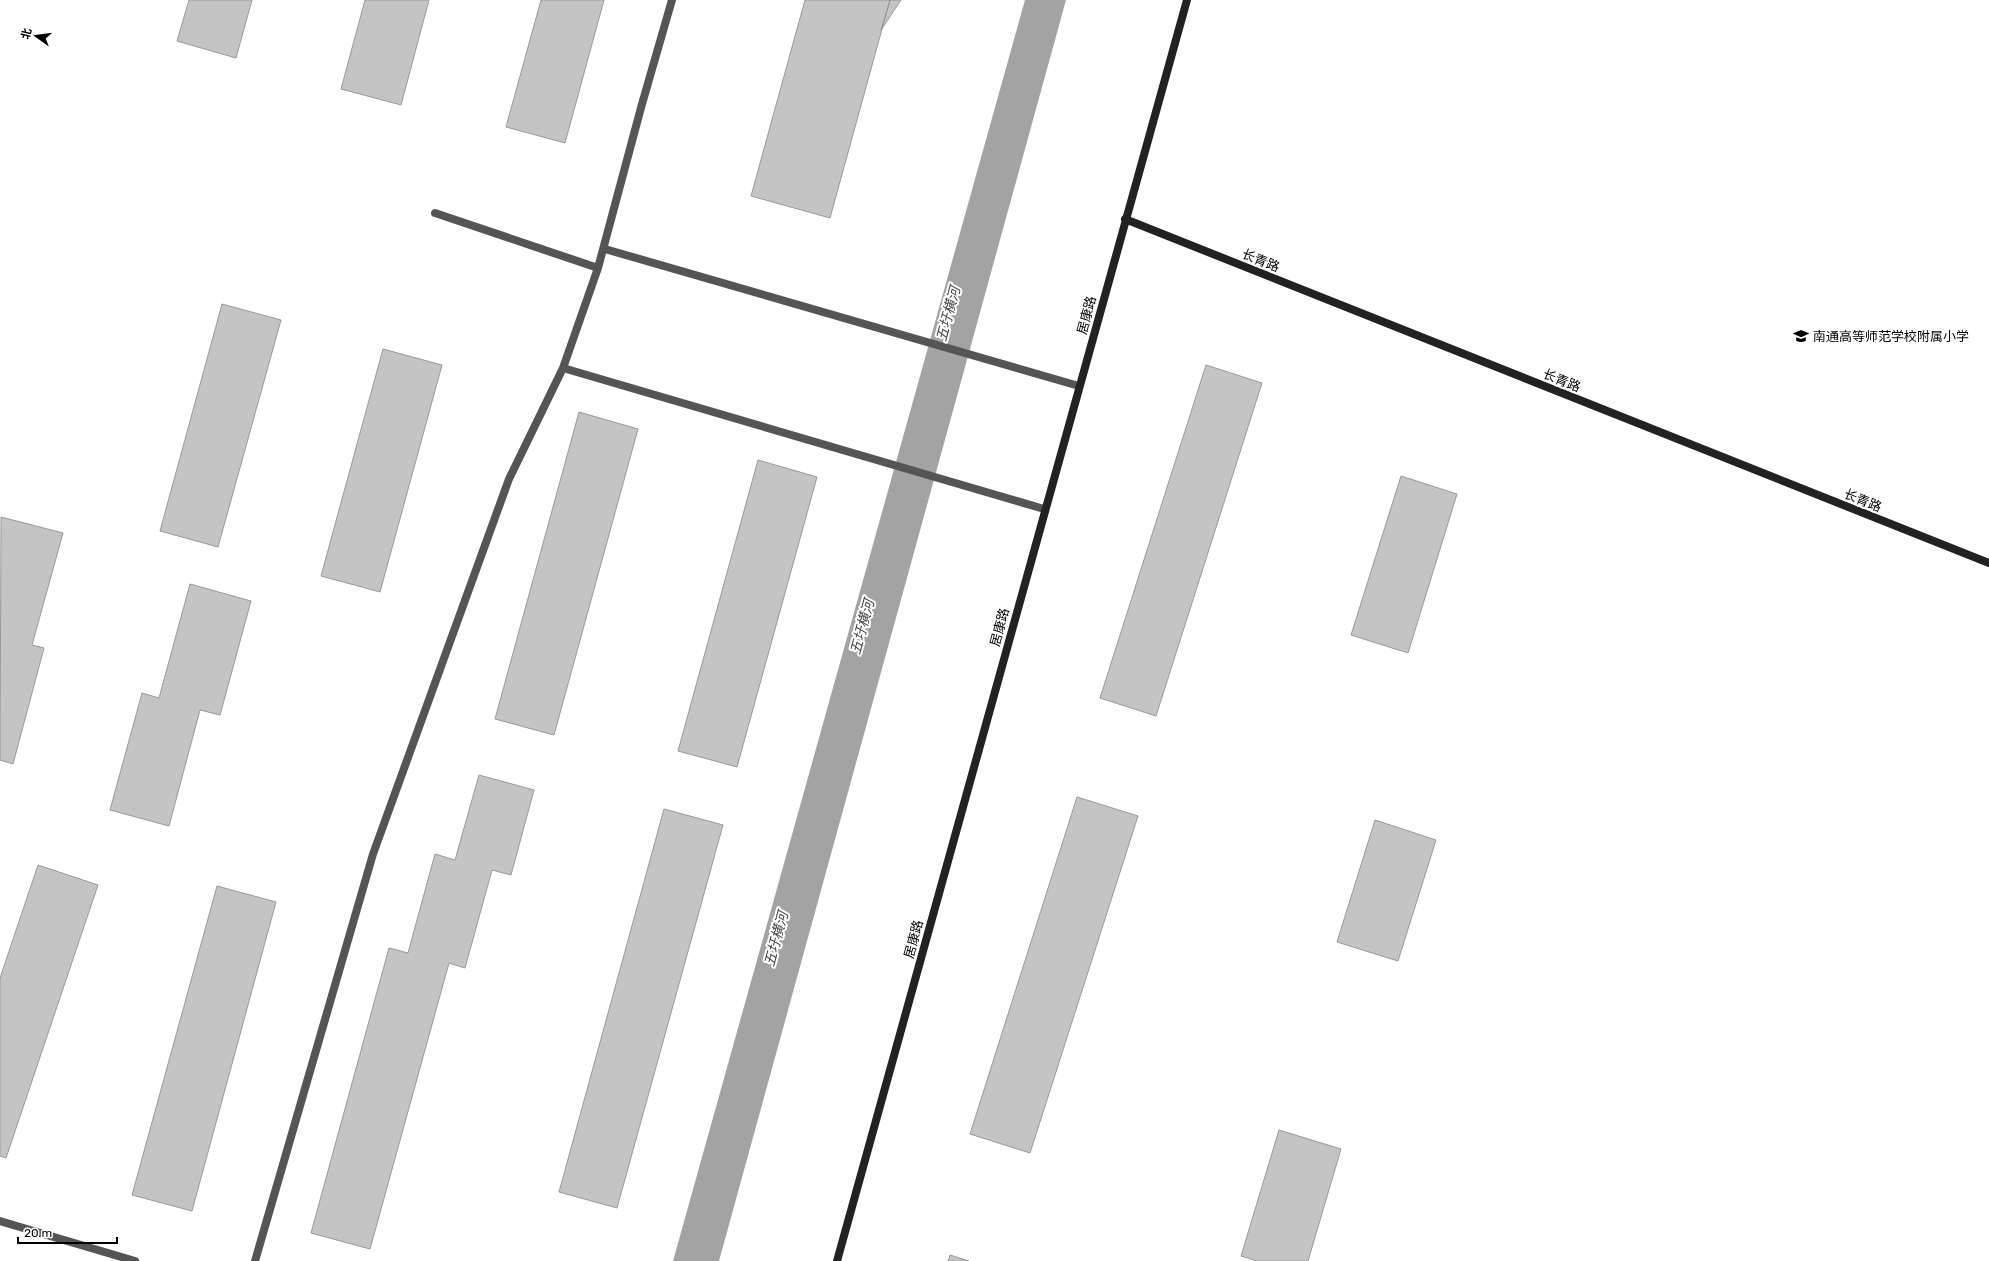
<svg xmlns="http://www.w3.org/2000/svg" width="1989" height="1261" font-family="Rubik,'Noto Sans SC',sans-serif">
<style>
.water{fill:#a3a3a3}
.building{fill:#c4c4c4;stroke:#999}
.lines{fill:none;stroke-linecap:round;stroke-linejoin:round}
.street{stroke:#555;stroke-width:8}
.secondary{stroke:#222;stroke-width:8}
.labels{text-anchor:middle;stroke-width:4;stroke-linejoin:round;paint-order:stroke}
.street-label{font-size:13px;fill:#000;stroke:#fff}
.poi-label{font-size:13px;fill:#000;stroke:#fff;text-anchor:start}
.water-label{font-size:14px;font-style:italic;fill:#444;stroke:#fff}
</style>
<rect width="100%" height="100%" fill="#fff"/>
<path class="water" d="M1025,0H1066L719,1261H673Z"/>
<path class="building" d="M189,0H252L236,58L177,41Z
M365,0H429L401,105L341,89Z
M541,0H604L565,143L506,127Z
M805,0H890L830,218L751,196Z
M890,0H901L881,30Z
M222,304L281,320L218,547L160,531Z
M383,349L442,365L380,592L321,576Z
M1206,365L1262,383L1156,716L1100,698Z
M579,412L638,429L554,735L495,719Z
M758,460L817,477L737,767L678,751Z
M1401,476L1457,494L1408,653L1351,635Z
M1,517L63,533L32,645L44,648L13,764L0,760Z
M190,584L251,601L220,715L200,710L169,826L110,810L142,693L159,698Z
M479,775L534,790L511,875L492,870L465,968L449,963L370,1249L311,1233L389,948L408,953L435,854L455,860Z
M1077,797L1138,816L1030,1153L970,1134Z
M664,809L723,825L617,1208L559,1192Z
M1375,820L1436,840L1398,961L1337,942Z
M38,865L98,885L6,1158L0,1156V978Z
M217,886L276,902L192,1211L132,1195Z
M1279,1130L1341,1149L1308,1261H1257L1241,1256Z
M950,1255L969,1261H948Z"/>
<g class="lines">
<path class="street" d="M435,213L598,268
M605,249L1079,386
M563,368L1044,509
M0,1221L135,1261
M255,1261L373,854L509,479L563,368L598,268L642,104L672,0"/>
<path class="secondary" d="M1125,219L1989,563
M837,1261L1187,0"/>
</g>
<defs>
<g id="school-bare" transform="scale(1.2)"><path d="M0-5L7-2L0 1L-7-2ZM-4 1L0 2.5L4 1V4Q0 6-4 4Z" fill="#000" stroke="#fff" stroke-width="2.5" paint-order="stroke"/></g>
</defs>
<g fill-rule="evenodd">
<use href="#school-bare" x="1801" y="336"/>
</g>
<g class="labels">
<g class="street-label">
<text transform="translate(1261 260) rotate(22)" y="5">长青路</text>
<text transform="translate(1086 315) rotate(-75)" y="5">居康路</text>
<text transform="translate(1562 380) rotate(22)" y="5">长青路</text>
<text transform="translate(1863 500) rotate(22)" y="5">长青路</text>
<text transform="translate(999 627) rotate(-75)" y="5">居康路</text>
<text transform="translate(913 939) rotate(-75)" y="5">居康路</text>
</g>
<g class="poi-label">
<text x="1813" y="341">南通高等师范学校附属小学</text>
</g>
<g class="water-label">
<text transform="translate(948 314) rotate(-75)" y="5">五圩横河</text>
<text transform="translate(862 627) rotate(-75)" y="5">五圩横河</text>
<text transform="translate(776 939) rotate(-75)" y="5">五圩横河</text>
</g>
</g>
<g transform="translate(36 36) rotate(284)" stroke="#ffffff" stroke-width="3" paint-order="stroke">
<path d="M0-3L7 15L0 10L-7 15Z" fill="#000000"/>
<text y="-6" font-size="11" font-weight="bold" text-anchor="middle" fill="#000000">北</text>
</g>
<path d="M18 1237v6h99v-6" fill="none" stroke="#000000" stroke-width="2"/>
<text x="24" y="1237" font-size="12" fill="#000000" stroke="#ffffff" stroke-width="3" paint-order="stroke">20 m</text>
</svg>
